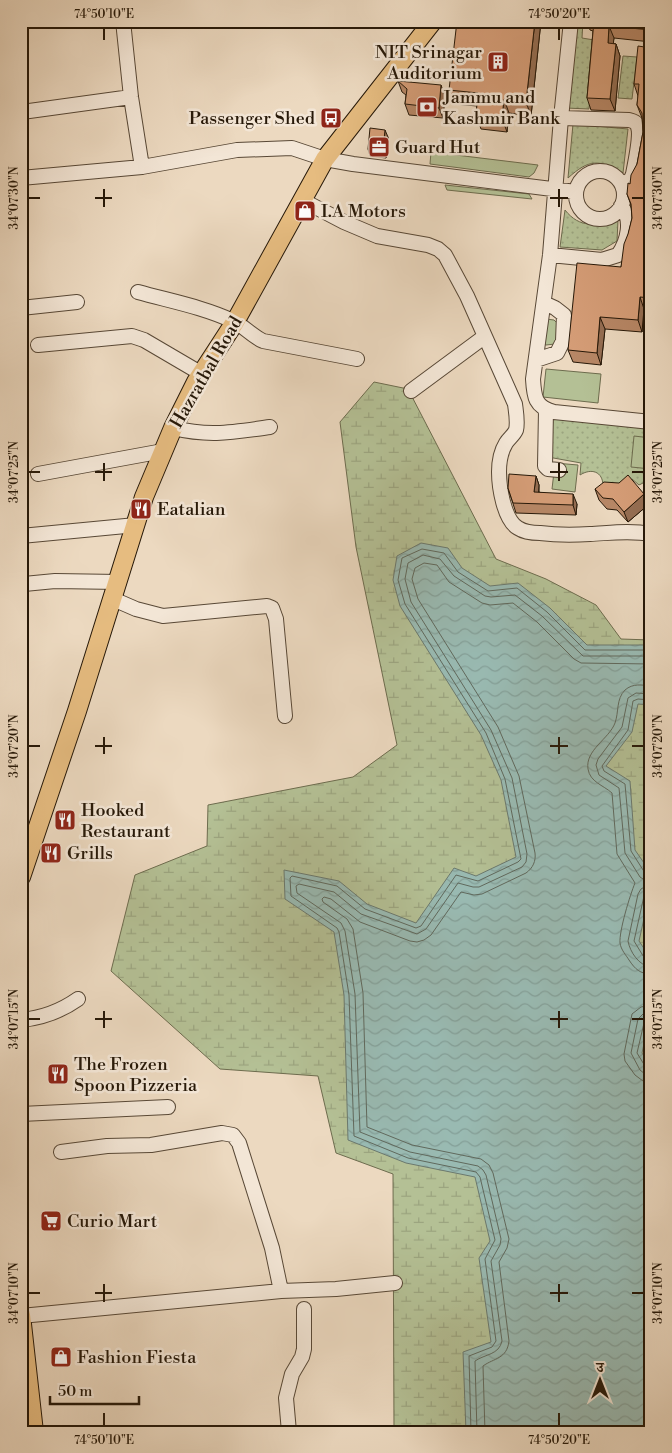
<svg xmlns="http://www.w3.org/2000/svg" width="672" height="1453" font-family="'Libre Bodoni','Noto Serif Devanagari',serif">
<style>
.grass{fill:url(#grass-dots);stroke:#6d6c4e}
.wetland{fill:url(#wetland-marsh);stroke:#6d6c4e}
.garden{fill:#b4c095;stroke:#6d6c4e}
.water{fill:url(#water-waves);stroke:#6b796e}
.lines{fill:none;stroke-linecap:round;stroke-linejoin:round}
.shore{stroke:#60695d;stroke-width:1}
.minor-casing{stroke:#584836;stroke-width:16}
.major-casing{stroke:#261808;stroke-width:20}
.minor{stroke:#f3e6d6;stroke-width:14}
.major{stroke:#e6bc80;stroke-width:18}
.wall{fill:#b78766;stroke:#261808}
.shaded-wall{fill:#956e53;stroke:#261808}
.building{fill:#d59d77;stroke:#261808}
.ticks{fill:none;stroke:#261808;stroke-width:2}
.labels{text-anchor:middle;stroke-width:5;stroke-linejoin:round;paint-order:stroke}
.poi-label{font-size:18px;fill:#261808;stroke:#f3e6d6;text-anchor:start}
.street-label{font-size:18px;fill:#261808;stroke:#f3e6d6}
.neatline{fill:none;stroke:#261808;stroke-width:2}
.ticks-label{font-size:12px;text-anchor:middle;fill:#261808}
</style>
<defs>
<pattern id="grass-dots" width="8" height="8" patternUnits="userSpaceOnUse" patternTransform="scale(1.25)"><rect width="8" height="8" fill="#b4c095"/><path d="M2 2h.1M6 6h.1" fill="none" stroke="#9ba47f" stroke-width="1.8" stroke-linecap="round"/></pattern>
<pattern id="wetland-marsh" width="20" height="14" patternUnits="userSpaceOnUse" patternTransform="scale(1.25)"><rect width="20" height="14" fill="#b4c095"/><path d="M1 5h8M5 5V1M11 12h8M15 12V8" fill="none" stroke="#9ba47f"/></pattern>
<pattern id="water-waves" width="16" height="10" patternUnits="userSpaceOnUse" patternTransform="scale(1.25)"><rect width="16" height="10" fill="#99bab2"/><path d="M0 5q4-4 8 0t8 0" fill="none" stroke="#849f98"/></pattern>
</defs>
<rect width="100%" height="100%" fill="#ecd9c0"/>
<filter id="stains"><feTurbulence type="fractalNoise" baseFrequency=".004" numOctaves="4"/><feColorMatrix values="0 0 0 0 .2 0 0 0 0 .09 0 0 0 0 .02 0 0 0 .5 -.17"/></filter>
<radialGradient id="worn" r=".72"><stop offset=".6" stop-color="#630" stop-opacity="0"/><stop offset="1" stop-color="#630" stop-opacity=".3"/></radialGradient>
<path class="grass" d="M574,21H583L582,38L594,40L589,109L566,108Z
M623,56L637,57L632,99L618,98Z
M573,124L628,129L623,173C599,159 589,159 568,178Z
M565,210C580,229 596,225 618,220L617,241L602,250L560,247Z
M550,418L651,426V479L639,485L632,479L620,488L603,486C603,471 591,468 580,475L581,463L548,457Z"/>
<path class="wetland" d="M374,382L408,389L496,559L546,579L596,605L621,639L651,640V1432H394L393,1174L336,1153L318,1076L220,1069L111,971L135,875L207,846L208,805L353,777L397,745L356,547L340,422Z"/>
<path class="garden" d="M431,152L538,165L534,173L529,177L430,164Z
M445,185L529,194L532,199L447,190Z
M546,319L554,320L560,326L555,344L546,345L542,344Z
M546,369L601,374L598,403L543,397Z
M634,436L651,438V469L631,467Z
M555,463L578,465L575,492L552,489Z"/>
<path class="water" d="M421,543L448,548L462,568L490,586L518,583L550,608L587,645H649L651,649V705L638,704L632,732L606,766L630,781L635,850L651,873V887L639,941L651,959V1012L642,1053L651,1066V1432H466L463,1352L491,1342L479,1258L490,1241L475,1177L406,1163L348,1140L344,995L334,932L285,899L284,870L339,881L367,904L416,923L454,868L476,876L516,857L501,780L481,735L400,606L393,580L397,556Z"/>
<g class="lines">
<path class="shore" d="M651,686C642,685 633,683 625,690C616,699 619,712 615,723C609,739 585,750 588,769C590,782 603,785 612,793L617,854L635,883C630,895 619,931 620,943C621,950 626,955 629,960C635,969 640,974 651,974
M651,694L636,693L628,698L622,727L598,759L596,765L599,775L619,788L625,853L640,877L649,883L648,885L641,889L638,894L628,941C630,952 639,966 651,967
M651,700L638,699L633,701L628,730L602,766L604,771L625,784L631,851L645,873L651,875
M651,892L646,893L644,896L634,941L645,959L651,961
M651,1005L641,1007L632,1014L624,1054L625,1061L635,1075L643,1081L651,1082
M651,1012L643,1014L638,1019L631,1053L640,1070L645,1074H651
M651,1019H646L644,1023L637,1053L645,1066L651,1068
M471,1432L469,1356L492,1347L496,1341L485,1259L495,1240L480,1177L476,1172L408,1158L354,1136L349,995L339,932L337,928L291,896L290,878L292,876L337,886L365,909L416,928L421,926L456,875L478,881L518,862L521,859L505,779L486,733L405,604L398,580L402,558L422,549L444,553L458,572L488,591L517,588L547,612L585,650H651
M477,1432L475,1361C485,1354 499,1355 502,1341L491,1261L500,1245L501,1239L486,1175L483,1170L478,1166L410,1152L360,1132L355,994L345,931L341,923L297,893L296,886L299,884L334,892L361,914L417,934L426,929L458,883L473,887H479L522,867L526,862L527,854L512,778L491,730L411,602L405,579L408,563L423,555L440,559L454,576L485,596L491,597L515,595L542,616L583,656H651
M485,1432L483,1366C494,1358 507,1359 509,1341L499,1262L507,1248L509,1239L493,1173L489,1165L481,1159L412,1145L367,1127L363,993L353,929L347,919L323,902L322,899L324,897L331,899L360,922L410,941L417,942L424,940L431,935L461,892L474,895L482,894L526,873C533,868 536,861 535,853L519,776L498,727L418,599L412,579L415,568L424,563L437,565L449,582L482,603L490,605L513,603L537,622L574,659L581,663L651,664"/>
<g class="minor-casing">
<path id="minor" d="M123,21L131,97L142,167
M571,21L561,118L550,255L533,379C534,397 535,407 554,412L651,422
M22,112L131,97
M561,118L629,120C633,121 637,122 638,127C641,135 635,164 633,174L631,179L622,185
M576 195a24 24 0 1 1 48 0a24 24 0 1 1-48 0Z
M21,178L142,167L237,150L292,148L325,159L353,164L576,192
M302,200L344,222L377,236L428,245L438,249L445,255L467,296L515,404C516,412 518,422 516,430C514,435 509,438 506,443C501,451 499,462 499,472C499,487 504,520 518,528C524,532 532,533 540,533C556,535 573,535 590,534C610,533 630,530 651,534
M550,255L602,260L618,255C628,241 633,219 621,206
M138,292C170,301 203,307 233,321C244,326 252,336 263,341L357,359
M21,308L77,302
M38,345L132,336L144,340L202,374
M536,360L557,353L563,341L564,315L555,308L544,303
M411,391L484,337
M546,410L545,466L548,469L559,470
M173,428C211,437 233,432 270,427
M38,474L163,451
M21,536L136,525
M24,584L55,581L119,582
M113,599L136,609L163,616L267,606L272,608L276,619L285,716
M21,1020C43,1018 61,1011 78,999
M21,1114L168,1107
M61,1152L107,1146L151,1145L222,1133L233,1135L239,1143L272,1248L281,1291
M21,1316L281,1291L336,1289L395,1283
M289,1432L286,1398L292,1374L302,1357L304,1349V1309"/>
</g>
<g class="major-casing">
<path id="major" d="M21,877L77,711L144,497L173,428L196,382L235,322L325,159L433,21
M21,1315L34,1432"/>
</g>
<use href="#minor" class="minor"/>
<use href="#major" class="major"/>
</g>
<path class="wall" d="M541,21L531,116L509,113L507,132L481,129L476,115L477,106L454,104L449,90Z
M587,21H651V42L614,38L613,43L616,44L620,56L615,111L591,110L587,98L593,31L590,30Z
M651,48V310L644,309L642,332L605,329L601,365L573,362L568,350L621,267L632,218L631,205L627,194L630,184L637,164L643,132L642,118L637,105L638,96L634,84Z
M398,81L445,96L443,118L409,115L405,104L406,95L402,92Z
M388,137L386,158L370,156L368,149Z
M536,476L539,485V492L577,504L576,515L516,513L508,488Z
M595,489L648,505L628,522L617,510L607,509L599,500Z"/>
<path class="shaded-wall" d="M535,21H541L531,116L526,102Z
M609,26L614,38L612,55L608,43Z
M616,44L620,56L615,111L610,99Z
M441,85L445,96L443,118L439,108Z
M504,99L509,113L507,132L502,118Z
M385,130L388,137L386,158L383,150Z
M640,297L644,309L642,332L638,320Z
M600,317L605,329L601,365L597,353Z
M536,476L539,485L538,502L534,492Z
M573,494L577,504L576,515L573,505Z
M644,494L648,505L628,522L624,512Z"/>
<path class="building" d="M457,21H535L526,102L504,99L502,118L476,115L478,93L449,90Z
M594,21H651V30L609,26L608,43L616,44L610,99L587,98Z
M638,46L651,48V298L640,297L638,320L600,317L597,353L568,350L577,263L621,267L624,244L628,234L632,218L631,204L627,194L628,183L630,184L631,175L637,164L643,132L642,113L637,105L639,84H634Z
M398,81L441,85L439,108L405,104L407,89Z
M370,128L385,130L383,150L368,149Z
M509,474L536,476L534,492L573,494V505L513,503L508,488Z
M628,475L644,494L624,512L613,499L603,498L595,489L604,482L619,483Z"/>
<path class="ticks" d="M104,28V40M559,28V40M104,189V207M559,189V207M28,198H40M95,198H112M550,198H568M632,198H644M104,463V481M559,463V481M28,472H40M95,472H112M550,472H568M632,472H644M104,737V754M559,737V754M28,746H40M95,746H112M550,746H568M632,746H644M104,1011V1028M559,1011V1028M28,1019H40M95,1019H112M550,1019H568M632,1019H644M104,1284V1302M559,1284V1302M28,1293H40M95,1293H112M550,1293H568M632,1293H644M104,1413V1426M559,1413V1426"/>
<defs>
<g id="building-square" transform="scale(1.125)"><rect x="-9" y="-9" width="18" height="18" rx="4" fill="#8f2418" stroke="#f3e6d6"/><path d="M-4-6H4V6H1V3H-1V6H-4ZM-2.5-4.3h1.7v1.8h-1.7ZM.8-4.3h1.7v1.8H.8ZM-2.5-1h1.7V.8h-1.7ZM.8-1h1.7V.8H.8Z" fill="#fff"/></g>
<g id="bank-square" transform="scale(1.125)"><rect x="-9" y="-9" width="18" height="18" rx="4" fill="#8f2418" stroke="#f3e6d6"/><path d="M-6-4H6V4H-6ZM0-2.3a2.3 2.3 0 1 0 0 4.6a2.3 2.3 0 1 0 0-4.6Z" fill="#fff"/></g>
<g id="bus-square" transform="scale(1.125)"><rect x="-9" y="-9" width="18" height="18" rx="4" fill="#8f2418" stroke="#f3e6d6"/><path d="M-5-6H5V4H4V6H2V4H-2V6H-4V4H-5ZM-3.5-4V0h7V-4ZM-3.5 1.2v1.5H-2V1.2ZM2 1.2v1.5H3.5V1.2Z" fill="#fff"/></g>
<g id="office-square" transform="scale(1.125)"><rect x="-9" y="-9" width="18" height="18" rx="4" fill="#8f2418" stroke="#f3e6d6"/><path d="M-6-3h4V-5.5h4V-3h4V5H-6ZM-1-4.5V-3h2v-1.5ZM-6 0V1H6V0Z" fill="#fff"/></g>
<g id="shop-square" transform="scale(1.125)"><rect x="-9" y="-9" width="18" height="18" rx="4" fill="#8f2418" stroke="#f3e6d6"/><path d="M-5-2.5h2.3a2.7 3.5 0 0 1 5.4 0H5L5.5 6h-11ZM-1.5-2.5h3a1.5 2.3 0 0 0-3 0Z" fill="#fff"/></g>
<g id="restaurant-square" transform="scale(1.125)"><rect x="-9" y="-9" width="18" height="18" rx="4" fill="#8f2418" stroke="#f3e6d6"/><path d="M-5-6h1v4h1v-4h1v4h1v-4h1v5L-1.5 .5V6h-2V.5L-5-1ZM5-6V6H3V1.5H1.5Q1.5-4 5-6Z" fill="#fff"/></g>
<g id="supermarket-square" transform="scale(1.125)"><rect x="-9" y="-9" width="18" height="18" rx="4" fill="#8f2418" stroke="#f3e6d6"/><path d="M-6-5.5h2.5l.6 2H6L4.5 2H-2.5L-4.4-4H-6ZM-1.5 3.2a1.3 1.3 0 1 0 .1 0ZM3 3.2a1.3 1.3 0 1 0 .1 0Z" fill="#fff"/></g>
</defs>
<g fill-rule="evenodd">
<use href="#building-square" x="498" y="62"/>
<use href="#bank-square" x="427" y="107"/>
<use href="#bus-square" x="331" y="118"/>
<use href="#office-square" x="379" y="147"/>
<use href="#shop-square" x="305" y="211"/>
<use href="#restaurant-square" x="141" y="509"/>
<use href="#restaurant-square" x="65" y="820"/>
<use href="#restaurant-square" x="51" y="853"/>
<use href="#restaurant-square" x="58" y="1074"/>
<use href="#supermarket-square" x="51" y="1221"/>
<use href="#shop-square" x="61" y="1357"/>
</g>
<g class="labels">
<g class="poi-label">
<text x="482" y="58" text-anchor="end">NIT Srinagar<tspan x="482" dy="21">Auditorium</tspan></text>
<text x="443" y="103">Jammu and<tspan x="443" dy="21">Kashmir Bank</tspan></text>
<text x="315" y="124" text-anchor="end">Passenger Shed</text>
<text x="395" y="153">Guard Hut</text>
<text x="321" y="217">I.A Motors</text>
<text x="157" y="515">Eatalian</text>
<text x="81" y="816">Hooked<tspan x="81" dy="21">Restaurant</tspan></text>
<text x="67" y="859">Grills</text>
<text x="74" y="1070">The Frozen<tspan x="74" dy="21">Spoon Pizzeria</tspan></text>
<text x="67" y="1227">Curio Mart</text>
<text x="77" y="1363">Fashion Fiesta</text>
</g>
<g class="street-label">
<text transform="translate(206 372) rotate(-60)" y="6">Hazratbal Road</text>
</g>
</g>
<rect width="672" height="1453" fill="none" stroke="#ecd9c0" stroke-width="55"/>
<g transform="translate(600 1380)" stroke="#f3e6d6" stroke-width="4" paint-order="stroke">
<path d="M0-4L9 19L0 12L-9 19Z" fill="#261808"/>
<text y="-8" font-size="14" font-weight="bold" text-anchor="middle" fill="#261808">उ</text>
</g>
<path d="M50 1396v8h89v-8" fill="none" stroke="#261808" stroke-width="2.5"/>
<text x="58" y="1396" font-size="15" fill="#261808" stroke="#f3e6d6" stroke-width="4" paint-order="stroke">50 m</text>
<rect x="28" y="28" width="616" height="1398" class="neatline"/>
<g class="ticks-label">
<text x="104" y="18">74°50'10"E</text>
<text x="559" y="18">74°50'20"E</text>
<text transform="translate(14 198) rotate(-90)" y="4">34°07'30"N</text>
<text transform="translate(658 198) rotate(-90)" y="4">34°07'30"N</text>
<text transform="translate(14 472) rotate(-90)" y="4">34°07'25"N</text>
<text transform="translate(658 472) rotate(-90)" y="4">34°07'25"N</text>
<text transform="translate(14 746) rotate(-90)" y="4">34°07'20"N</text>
<text transform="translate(658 746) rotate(-90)" y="4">34°07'20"N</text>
<text transform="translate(14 1019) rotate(-90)" y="4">34°07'15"N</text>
<text transform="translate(658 1019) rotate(-90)" y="4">34°07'15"N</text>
<text transform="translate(14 1293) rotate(-90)" y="4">34°07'10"N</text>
<text transform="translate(658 1293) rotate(-90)" y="4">34°07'10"N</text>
<text x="104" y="1444">74°50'10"E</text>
<text x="559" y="1444">74°50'20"E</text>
</g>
<rect width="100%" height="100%" filter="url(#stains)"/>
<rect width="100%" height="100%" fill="url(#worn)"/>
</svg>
